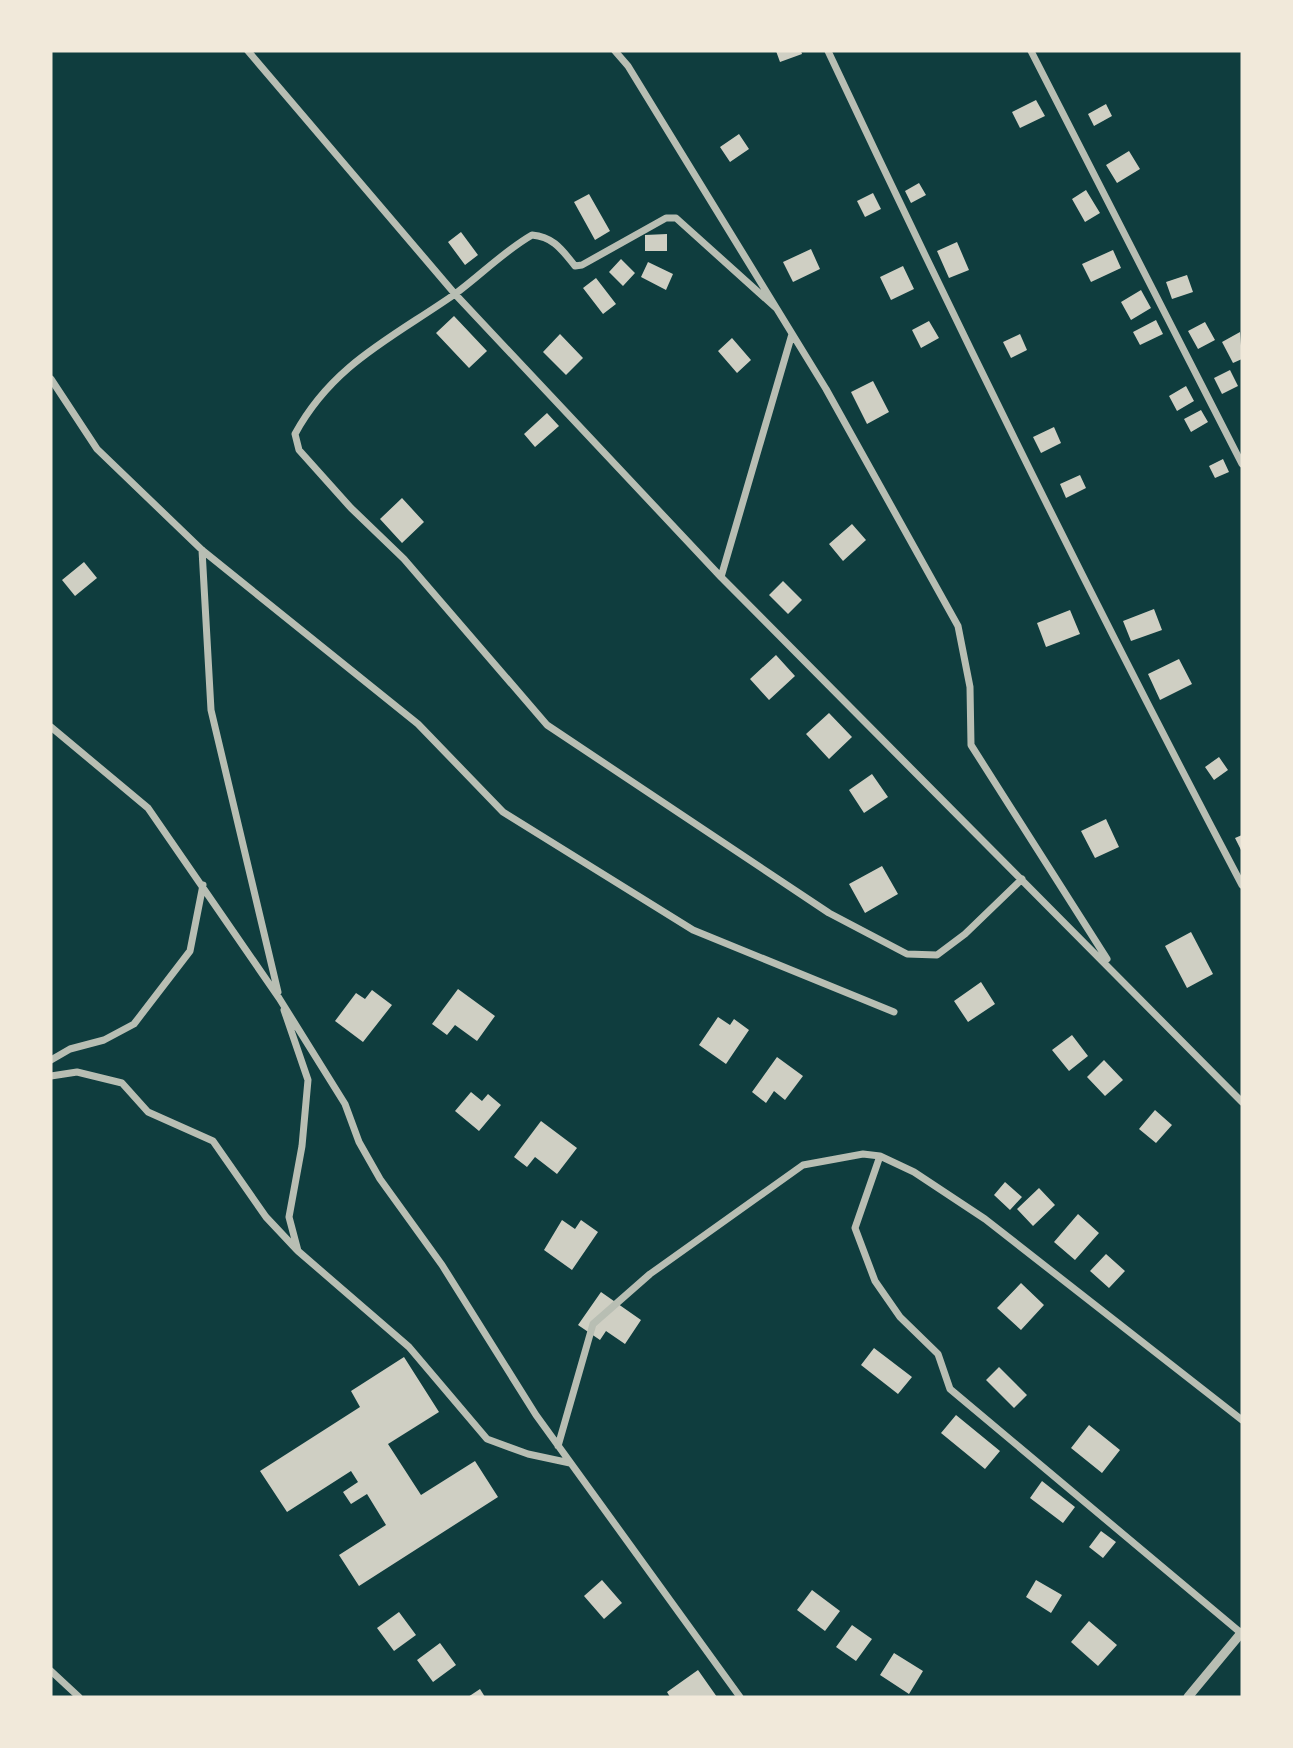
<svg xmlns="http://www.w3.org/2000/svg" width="1293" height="1748" font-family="Lato,sans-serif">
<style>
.building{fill:#cfcfc3}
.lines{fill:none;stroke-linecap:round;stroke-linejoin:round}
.minor{stroke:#b8beb3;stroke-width:7}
.tertiary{stroke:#b8beb3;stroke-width:9}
</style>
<rect width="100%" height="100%" fill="#0f3d3e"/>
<path class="building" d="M776,51H801L802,54L780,62Z
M1036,100L1045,116L1020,128L1012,112Z
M1106,104L1112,116L1094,126L1088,114Z
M739,134L749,149L730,162L720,147Z
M1129,151L1140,169L1117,183L1106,165Z
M919,183L926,195L911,203L905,191Z
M1086,190L1100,213L1085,222L1072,199Z
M873,193L881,209L865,217L857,201Z
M589,194L610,231L595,240L574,202Z
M461,232L478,255L465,265L448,242Z
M667,234V251H645V235Z
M957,242L969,270L949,278L937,251Z
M811,249L820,269L793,282L783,262Z
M1113,250L1121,268L1091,282L1082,264Z
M621,259L635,273L623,286L609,272Z
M648,262L673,274L666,290L641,277Z
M903,266L914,289L891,300L880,277Z
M1187,275L1193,292L1172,299L1166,282Z
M596,278L616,304L603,314L583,288Z
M1141,290L1151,308L1131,320L1121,302Z
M454,316L487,351L469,368L436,333Z
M1156,320L1163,334L1140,345L1133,332Z
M929,321L939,338L921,348L912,330Z
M1205,322L1215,340L1198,349L1188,331Z
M1240,332L1242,359L1233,363L1222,342Z
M560,334L583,358L566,375L543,352Z
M1020,334L1027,350L1011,358L1003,342Z
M732,338L751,360L737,373L718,351Z
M1230,370L1238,386L1222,394L1214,378Z
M873,381L889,412L867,424L851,392Z
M1186,386L1194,401L1177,411L1169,396Z
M1201,410L1208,422L1191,432L1184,419Z
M547,413L559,426L535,447L524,434Z
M1054,427L1061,443L1041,453L1033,437Z
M1223,459L1229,472L1215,478L1209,466Z
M1080,475L1086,488L1066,498L1060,484Z
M402,498L424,522L402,543L380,519Z
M852,524L866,540L843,561L829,544Z
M84,562L97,578L75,596L62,580Z
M783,581L802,600L788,614L769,595Z
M1154,609L1162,630L1131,641L1123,621Z
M1070,610L1080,634L1046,647L1037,623Z
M776,655L795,676L769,700L750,679Z
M1179,659L1192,684L1160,700L1148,674Z
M829,713L852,737L829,759L806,734Z
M1219,757L1228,770L1214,780L1205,767Z
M872,774L888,797L864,813L849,790Z
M1106,819L1119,847L1095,858L1081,831Z
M1242,835V852L1235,838Z
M882,866L898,894L865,913L849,884Z
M1191,932L1213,974L1187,988L1165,946Z
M981,982L995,1004L968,1022L954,1001Z
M458,989L495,1016L477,1041L455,1025L447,1035L432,1024Z
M372,990L392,1005L363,1042L335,1021L356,993L365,999Z
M718,1017L730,1025L734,1019L749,1030L726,1064L699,1045Z
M1072,1035L1088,1056L1069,1071L1052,1050Z
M777,1057L803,1076L785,1100L774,1091L766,1103L752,1092Z
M1104,1060L1123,1080L1105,1096L1087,1077Z
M471,1092L482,1101L488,1094L501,1105L479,1131L455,1111Z
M1155,1110L1172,1125L1156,1143L1139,1129Z
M541,1121L577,1148L557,1174L535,1157L527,1167L514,1157Z
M1005,1182L1022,1197L1010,1210L994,1195Z
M1039,1188L1055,1205L1033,1226L1017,1209Z
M1078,1214L1099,1233L1075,1260L1054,1242Z
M562,1220L575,1229L581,1220L598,1232L572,1270L544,1250Z
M1106,1254L1125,1271L1109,1288L1090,1271Z
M1021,1283L1044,1305L1021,1330L997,1308Z
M601,1292L641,1320L625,1344L606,1331L600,1340L578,1325Z
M874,1348L912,1377L898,1394L861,1365Z
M404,1357L439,1412L388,1444L421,1495L475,1461L498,1497L359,1586L339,1555L386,1525L367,1494L351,1504L343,1492L358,1482L351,1471L287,1512L260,1471L360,1407L351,1391Z
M999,1367L1027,1395L1014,1408L986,1380Z
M956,1415L1000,1451L985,1469L941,1433Z
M1089,1425L1120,1450L1102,1473L1071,1448Z
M1042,1481L1075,1507L1063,1523L1030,1498Z
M1101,1531L1116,1542L1103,1558L1089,1547Z
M602,1580L622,1603L604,1619L584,1596Z
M1036,1580L1062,1595L1051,1613L1026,1597Z
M812,1590L840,1611L825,1631L797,1610Z
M399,1612L416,1635L394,1651L377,1628Z
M1089,1621L1117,1645L1098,1666L1071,1642Z
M852,1625L872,1639L856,1661L836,1647Z
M440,1643L456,1665L433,1682L417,1660Z
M894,1653L923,1671L909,1694L880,1675Z
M698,1670L717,1697H670L667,1692Z
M480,1689L485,1697H468Z"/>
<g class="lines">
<path class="minor" d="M248,51L455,294L721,577L1242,1102
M615,51L628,66L826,389L958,626L970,687L971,745L1107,959
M828,51C960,332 1097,610 1242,885
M1031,51L1242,464
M776,308L676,218H666L582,265L575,266C562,250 554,237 532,235C504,251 481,275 455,294C392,338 333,364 295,434L299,450L351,508L404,559L547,725L829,913L907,954L937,955L965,934L1022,879
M51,379L97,449L202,550L418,724L503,812L693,930L894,1012
M202,550L211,710L278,992
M721,577L792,334
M51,727L148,808L279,998L345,1104L359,1142L380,1179L442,1265L536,1415L740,1697
M284,1010L308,1080L302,1146L289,1217L298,1251L409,1347L487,1439L528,1454L570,1463
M51,1060L70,1049L104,1040L134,1024L190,951L203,885
M51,1076L77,1072L122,1083L148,1112L213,1141L266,1217L297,1250
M880,1156L855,1228L875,1281L900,1317L938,1354L950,1389L1241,1633
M558,1446L593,1324L650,1274L803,1165L863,1154L880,1156L914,1172L985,1219L1242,1420
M51,1671L79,1697"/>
<path class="tertiary" d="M1188,1697L1242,1632"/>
</g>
<rect width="1293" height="1748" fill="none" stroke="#f1e9da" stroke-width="105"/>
</svg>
